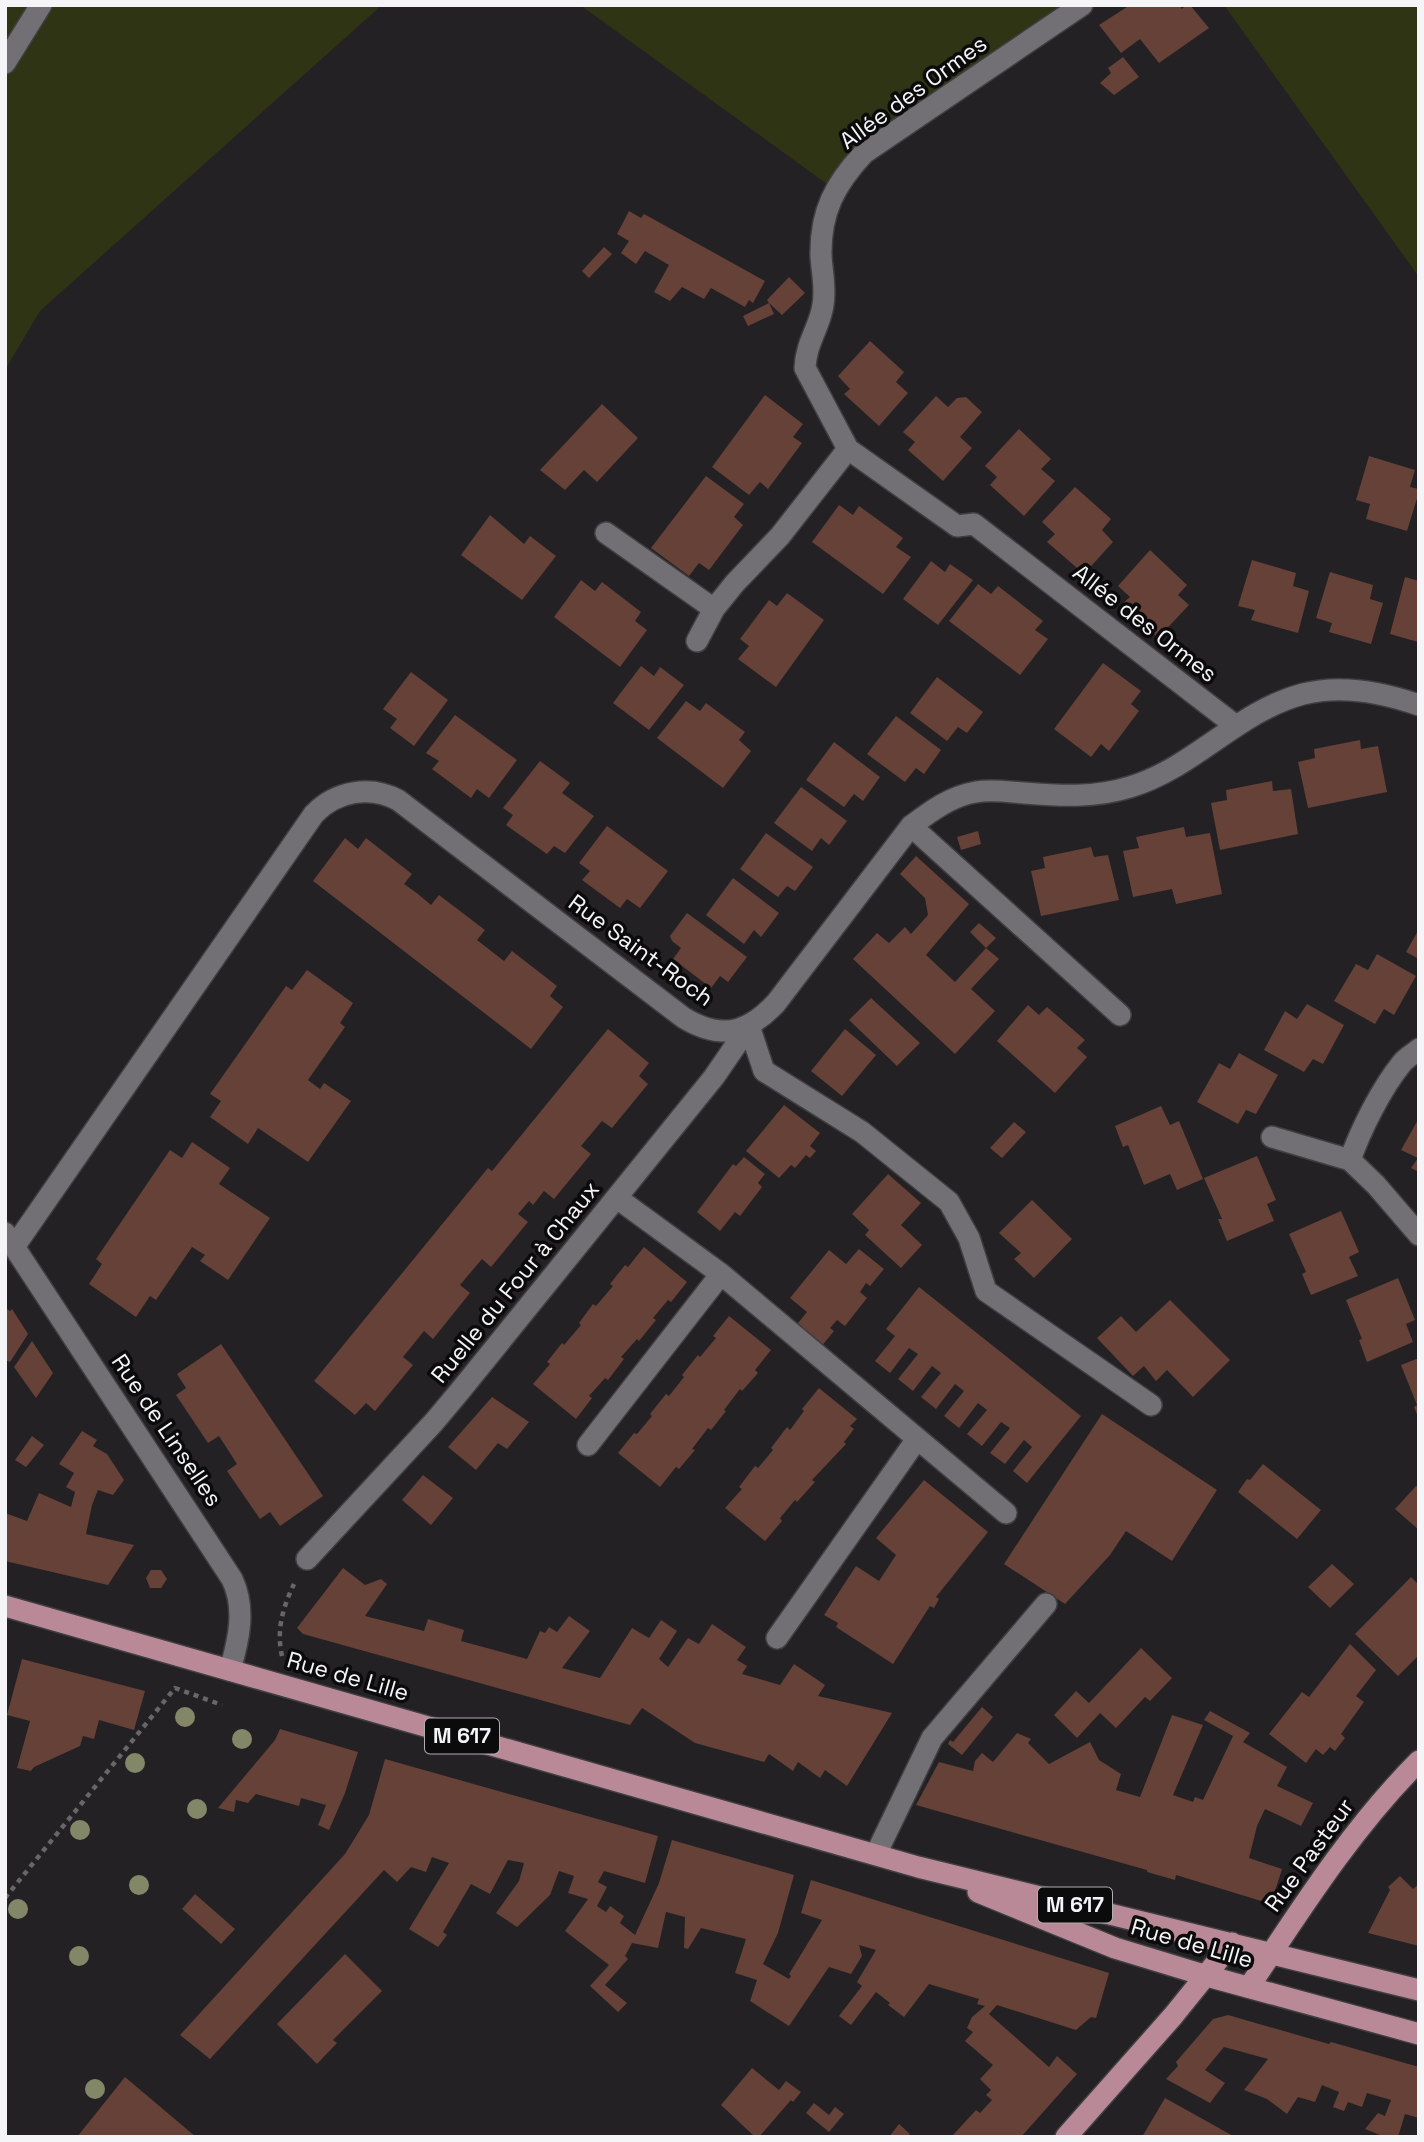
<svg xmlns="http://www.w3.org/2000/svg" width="1424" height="2142" font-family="'Space Grotesk',sans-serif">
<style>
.green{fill:#2f3414}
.building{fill:#654137}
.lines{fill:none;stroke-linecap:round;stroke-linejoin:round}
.minor-casing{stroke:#3f3e40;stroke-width:24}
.major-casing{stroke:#3f3e40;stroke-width:24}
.path{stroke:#686669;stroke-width:4.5;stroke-dasharray:5 5;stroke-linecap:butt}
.minor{stroke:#727074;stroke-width:21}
.major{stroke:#b98997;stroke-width:21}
.tree{fill:#828867}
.labels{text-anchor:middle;stroke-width:7;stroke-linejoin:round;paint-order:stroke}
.shield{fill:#0c0b0c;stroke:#afaeb0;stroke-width:2}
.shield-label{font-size:21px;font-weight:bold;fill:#f5f4f6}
.street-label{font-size:23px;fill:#f5f4f6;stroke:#0c0b0c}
</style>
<rect width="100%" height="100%" fill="#232124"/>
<path class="green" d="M5,5H382L40,311L5,370Z
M580,5H1061L870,139L827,184Z
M1224,5H1419V277Z"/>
<path class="building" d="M1130,5H1179L1182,9L1186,5H1190L1209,28L1159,63L1140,39L1121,53L1099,25Z
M1123,57L1139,77L1114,95L1100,83L1111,73L1108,68Z
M629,211L641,218L644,214L765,281L753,303L749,300L745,307L711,288L704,299L682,287L670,301L654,292L669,265L645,251L636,264L621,253L629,241L617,234Z
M604,247L612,254L589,278L582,271Z
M789,277L805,293L782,315L769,303L774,314L748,326L743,316L769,303L767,300Z
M870,341L904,372L896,382L908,393L879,426L844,394L850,389L838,376Z
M765,395L803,424L793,437L802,443L768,489L760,482L749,495L712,467Z
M936,396L948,407L957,398L966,397L982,412L960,437L972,448L943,481L908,450L915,442L903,432Z
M602,404L638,438L597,482L584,470L565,490L540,470Z
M1019,429L1051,459L1041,469L1055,481L1024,516L990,485L997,477L985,466Z
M1369,456L1415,470L1410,487L1419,489V492L1407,531L1366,519L1370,504L1356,500Z
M706,476L744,504L734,517L743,525L709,570L699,563L689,576L651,548Z
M1075,487L1111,519L1102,530L1113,542L1084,574L1047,542L1055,534L1042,522Z
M839,505L853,515L859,506L903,538L896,547L911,557L883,594L812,542Z
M490,515L524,544L530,536L556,556L522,600L461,555Z
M1150,550L1187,585L1178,595L1189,605L1158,638L1121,605L1130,597L1118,586Z
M1252,560L1296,573L1293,586L1309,591L1298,633L1251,620L1255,610L1238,606Z
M931,561L945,572L950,564L973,580L938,625L903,599Z
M1330,572L1373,585L1370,599L1383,603L1371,644L1329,632L1332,623L1316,618Z
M1405,577L1419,581L1418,642L1390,634Z
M581,580L595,591L602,582L641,612L635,621L647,630L620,667L554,617Z
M978,584L991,594L998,586L1043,621L1035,630L1048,639L1020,675L949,621Z
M787,593L824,620L776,687L738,659L749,646L740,639L769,600L777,606Z
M1103,663L1141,691L1131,704L1139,711L1109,751L1101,744L1091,757L1054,729Z
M641,666L654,676L660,667L684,685L649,730L613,703Z
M411,672L448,700L414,746L390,728L397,719L383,709Z
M937,677L983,712L967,733L958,727L947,741L910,713Z
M686,701L700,711L706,703L745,732L739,740L751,751L723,788L657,738Z
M455,715L517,760L489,798L477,789L471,798L432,769L439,761L426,753Z
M896,716L941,750L924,774L916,768L905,782L867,754Z
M1360,740L1361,749L1378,746L1387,792L1308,808L1298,762L1315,758L1314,749Z
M834,742L880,777L863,801L854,794L844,807L806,780Z
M540,761L570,783L562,793L594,816L565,853L554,846L547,854L506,825L513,815L503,808Z
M1272,781L1273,791L1291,789L1298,834L1220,850L1211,803L1227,800L1226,790Z
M801,787L847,821L829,845L821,838L812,851L774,823Z
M607,826L668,871L640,908L627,899L620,908L582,880L590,871L579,863Z
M1184,827L1186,837L1210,833L1222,894L1176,904L1172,889L1133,897L1123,851L1139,848L1136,837Z
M978,831L981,844L961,850L957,837Z
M766,833L813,867L795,891L787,886L778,897L740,869Z
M345,838L358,849L366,838L412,874L404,884L418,894L431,905L439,895L485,930L477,940L504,961L512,951L557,986L550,996L563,1007L531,1049L313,881Z
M1091,847L1094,857L1108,855L1119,900L1041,916L1031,871L1045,868L1043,857Z
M916,856L969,904L926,955L955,982L986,948L970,932L979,923L996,938L986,948L999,959L971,989L995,1011L955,1054L853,959L877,933L889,943L905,927L911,934L928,915L925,898L900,874Z
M733,878L779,913L761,937L754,930L744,944L706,915Z
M687,913L747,957L728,982L720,976L711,988L673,959L681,948L672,941L670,936Z
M1419,929V959L1406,952Z
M1377,954L1416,976L1394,1015L1384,1009L1375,1024L1334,1001L1356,964L1368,970Z
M307,970L353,1003L340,1023L345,1027L308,1080L320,1089L324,1083L351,1101L308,1162L258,1128L248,1144L210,1117L221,1101L210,1094L286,986L292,990Z
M871,998L920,1043L897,1066L849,1020Z
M1307,1004L1344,1025L1323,1064L1313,1059L1304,1072L1264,1050L1285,1011L1297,1019Z
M1028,1005L1039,1015L1047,1007L1085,1040L1077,1048L1087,1057L1055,1093L997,1041Z
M608,1029L649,1063L639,1076L648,1084L612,1128L602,1121L581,1146L591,1154L554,1199L544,1191L533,1205L529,1201L518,1214L528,1222L491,1267L482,1259L460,1285L470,1293L433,1339L424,1331L403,1357L413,1365L375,1411L366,1403L355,1415L314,1381L488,1168L492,1171Z
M845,1029L876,1055L842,1096L811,1071Z
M1239,1053L1278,1075L1256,1114L1246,1110L1238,1124L1197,1102L1219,1063L1230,1069Z
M784,1105L820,1133L810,1146L816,1151L810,1158L806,1155L795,1168L791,1165L779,1178L746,1151Z
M1161,1106L1170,1125L1179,1121L1203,1179L1177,1190L1170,1174L1144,1185L1128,1145L1123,1147L1115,1126Z
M1419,1118V1172L1411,1168L1418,1158L1401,1150Z
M1014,1122L1026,1132L1002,1158L990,1148Z
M192,1142L230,1168L219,1184L270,1218L228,1280L200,1261L205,1255L192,1247L156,1300L150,1296L136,1317L89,1284L102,1264L96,1259L170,1150L182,1158Z
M1257,1156L1276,1200L1267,1204L1274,1221L1227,1241L1218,1219H1222L1204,1178Z
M744,1157L765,1174L758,1183L762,1187L740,1216L735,1212L720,1231L697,1212L733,1164L736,1166Z
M888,1174L921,1203L901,1225L922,1245L901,1268L865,1235L869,1230L852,1214Z
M1032,1200L1072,1239L1034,1278L1014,1259L1021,1253L999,1233Z
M1341,1211L1359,1252L1349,1257L1358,1276L1311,1295L1302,1274L1306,1272L1289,1234Z
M644,1247L687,1282L671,1302L668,1300L653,1318L656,1320L639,1341L637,1339L621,1357L624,1359L608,1380L605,1378L589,1396L592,1398L576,1419L533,1384L550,1364L547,1362L562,1343L564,1345L581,1325L579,1323L593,1304L596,1306L613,1286L610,1284L625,1265L628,1267Z
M859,1249L884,1269L870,1286L866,1283L860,1292L867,1298L845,1326L837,1320L830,1328L834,1331L820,1348L794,1328L807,1312L790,1298L829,1250L846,1264Z
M1398,1278L1415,1320L1406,1324L1413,1342L1367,1362L1359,1340L1362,1339L1346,1300Z
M919,1287L1081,1416L1027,1483L1013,1471L1032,1447L1024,1440L1005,1464L990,1453L1010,1428L1001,1422L982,1446L967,1434L987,1410L978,1403L959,1428L944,1416L964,1391L955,1384L936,1409L921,1397L941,1373L932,1366L913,1391L898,1379L918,1354L909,1348L890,1373L875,1361L895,1336L886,1329Z
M1170,1300L1230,1360L1193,1397L1167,1370L1156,1381L1144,1366L1133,1376L1097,1338L1121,1316L1136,1332Z
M5,1308L10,1311L12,1309L28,1334L10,1362L5,1360Z
M729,1316L771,1350L755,1370L758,1373L742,1391L740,1389L724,1410L726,1411L711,1430L708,1428L692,1449L695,1450L679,1469L676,1467L660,1487L618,1453L634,1433L637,1434L652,1416L650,1414L666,1394L669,1396L684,1377L682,1375L698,1355L700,1357L716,1338L713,1336Z
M32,1341L53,1373L36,1398L14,1367Z
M221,1344L323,1496L280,1526L270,1512L260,1519L227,1471L237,1464L219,1436L208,1443L176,1395L186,1388L177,1374Z
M1419,1358V1419L1414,1407L1417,1405L1401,1365Z
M819,1388L857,1419L850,1426L854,1429L844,1442L846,1444L812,1480L815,1482L797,1502L795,1500L780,1518L782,1521L765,1541L725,1508L742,1489L739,1487L755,1466L758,1468L773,1450L771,1448L787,1427L790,1430L804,1411L802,1409Z
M492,1397L529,1422L507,1449L498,1443L476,1470L448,1447Z
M1102,1414L1217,1490L1172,1561L1126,1531L1110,1555L1065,1604L1004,1564Z
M82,1431L97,1440L93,1446L107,1454L124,1480L113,1495L98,1490L92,1505L86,1534L134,1545L108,1585L5,1561V1513L27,1521L39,1493L71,1507L75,1492L66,1487L74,1473L59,1464Z
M32,1436L44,1445L26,1467L15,1460Z
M1263,1464L1321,1510L1297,1539L1238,1492L1247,1479L1250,1480Z
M423,1475L453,1498L431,1525L402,1500Z
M924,1480L988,1532L936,1597L939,1599L934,1608L930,1606L893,1664L836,1627L838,1623L824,1615L856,1566L879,1581L896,1555L876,1538Z
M1416,1486L1419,1488V1530L1395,1509Z
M1332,1564L1354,1584L1330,1608L1308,1587Z
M343,1568L365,1585L381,1579L387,1584L365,1616L424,1631L428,1619L464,1630L461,1641L527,1659L540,1631L545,1633L549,1627L557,1632L569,1616L590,1631L562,1668L600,1678L632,1628L649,1638L661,1620L677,1631L659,1659L668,1667L688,1638L699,1644L712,1624L746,1647L737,1660L747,1666L742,1674L780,1685L794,1664L825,1685L818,1696L892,1713L847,1786L825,1770L820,1778L798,1762L793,1771L769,1754L764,1762L695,1743L642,1708L630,1725L303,1634L297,1628Z
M151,1570H161L167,1579L161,1588H150L146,1578Z
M1411,1577L1419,1585V1655L1398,1676L1355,1634Z
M1350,1644L1376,1670L1356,1696L1364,1702L1341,1734L1345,1738L1335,1751L1330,1747L1323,1755L1316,1749L1306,1763L1269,1734L1302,1692L1309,1697Z
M1141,1648L1172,1678L1150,1701L1145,1697L1116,1728L1100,1713L1077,1738L1054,1715L1076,1691L1089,1703Z
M22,1659L145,1691L134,1730L99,1720L94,1739L83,1736L80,1746L34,1767L31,1771L17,1768L30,1721L7,1715Z
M982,1707L993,1717L962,1755L948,1744L950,1740L953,1742Z
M1210,1711L1250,1733L1243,1742L1287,1767L1277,1786L1313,1803L1301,1826L1265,1809L1257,1826L1249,1858L1282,1869L1271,1904L1176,1875L1175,1880L1147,1872V1870L916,1805L939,1762L973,1771L975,1761L982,1753L993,1762L1017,1733L1031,1739L1028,1743L1049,1764L1090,1742L1099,1760L1121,1774L1116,1790L1140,1797L1172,1715L1203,1725L1173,1795L1193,1802L1195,1797L1203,1800L1233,1736L1204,1720Z
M280,1729L358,1752L345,1793L329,1830L318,1825L326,1805L301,1798L299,1806L256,1794L248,1803L236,1800L234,1812L218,1808L275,1740Z
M385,1759L658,1836L645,1883L604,1871L598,1882L607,1887L597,1906L606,1912L610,1906L624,1916L620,1923L635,1935L659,1883L672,1840L794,1875L778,1933L763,1964L789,1979L791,1976L789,1974L822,1920L801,1913L811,1880L1109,1973L1096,2018L1091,2017L1076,2030L997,2005L989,2014L1049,2067L1057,2056L1077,2074L1021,2137H954L953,2135L976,2110L980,2113L992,2100L986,2095L991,2090L980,2079L993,2065L965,2041L973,2032L967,2028L972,2017L985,2006L977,2004L979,1999L929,1984L904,2017L888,2005L890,2003L876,1992L851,2025L839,2016L862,1986L857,1982L876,1950L859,1945L862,1956L851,1974L829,1967L789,2026L750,2001L757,1980L735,1973L746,1939L701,1928L688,1949L684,1948L685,1917L666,1912L658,1948L632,1943L625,1956L628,1959L605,1985L627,2003L618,2012L590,1986L609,1965L565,1931L588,1899L568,1893L574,1876L559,1871L550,1895L517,1927L496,1913L519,1881L524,1863L508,1860L490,1894L471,1884L443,1932L447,1935L438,1947L409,1929L449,1863L432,1857L426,1872L411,1867L397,1882L384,1870L210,2059L180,2035L345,1854L369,1815Z
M1400,1876L1413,1889L1419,1884V1946L1368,1933L1390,1890L1388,1887Z
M195,1894L235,1929L221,1944L182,1909Z
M345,1954L382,1991L333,2040L337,2043L317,2064L277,2024Z
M1228,2015L1329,2044L1331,2042L1419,2067V2118L1405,2114L1398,2137H1385L1365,2129L1378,2113L1385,2116L1391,2100L1367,2093L1362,2107L1348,2102L1344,2111L1333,2107L1339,2092L1322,2085L1315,2102L1298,2097L1287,2114L1267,2099L1244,2090L1268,2059L1224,2047L1205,2070L1225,2083L1210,2103L1166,2079L1178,2066L1176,2062L1213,2019Z
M752,2068L779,2090L786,2081L801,2092L793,2102L791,2100L759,2137H755L721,2105Z
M125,2077L196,2137H77Z
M1165,2098L1235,2137H1142Z
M814,2103L829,2115L835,2107L844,2114L829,2132L806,2113Z
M899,2124L910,2134L907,2137H889Z"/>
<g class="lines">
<g class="minor-casing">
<path id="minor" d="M1082,5L864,153C835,184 820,212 821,256C822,272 826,289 823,305C820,327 806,342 805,368L848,449L957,526L974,524L1236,726
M5,63L41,5
M606,533L714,609
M697,641L714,609L735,583L780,536L848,449
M911,826L1120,1015
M749,1026L764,1071L862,1132L949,1202L969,1238L986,1291L1151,1405
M1272,1137L1350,1160L1376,1185L1419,1235
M1350,1160C1361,1129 1381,1089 1402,1063C1406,1058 1413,1054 1419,1049
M617,1198L721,1274L1006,1513
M5,1233L232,1579C246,1608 239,1639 230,1670
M14,1247L314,814C336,791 370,785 398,800L684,1018C721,1040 747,1034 776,1003L911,826C931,811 951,796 976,792C991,789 1009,792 1024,793C1060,796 1095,798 1130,787C1194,768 1238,711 1303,694C1342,684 1382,692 1419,705
M588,1445L721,1274
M307,1559L434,1422L460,1391L714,1077L749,1026
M777,1638L917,1439
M876,1854L932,1738L1046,1604"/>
</g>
<g class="major-casing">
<path id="major" d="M5,1606L918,1867L1419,1990
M978,1892L1115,1948L1207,1976L1419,2034
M1249,1987C1301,1909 1352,1828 1419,1761
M1066,2137L1173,2016L1232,1943"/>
</g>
<path class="path" d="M282,1656C276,1630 283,1607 294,1584
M5,1898L175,1688L222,1705"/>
<use href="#minor" class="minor"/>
<use href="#major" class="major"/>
</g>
<g class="tree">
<circle cx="185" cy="1717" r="10"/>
<circle cx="242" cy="1739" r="10"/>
<circle cx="135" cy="1763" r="10"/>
<circle cx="197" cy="1809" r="10"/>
<circle cx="80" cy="1830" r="10"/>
<circle cx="139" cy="1885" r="10"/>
<circle cx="18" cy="1909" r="10"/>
<circle cx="79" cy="1956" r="10"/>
<circle cx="95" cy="2089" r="10"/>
</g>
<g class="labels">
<g class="shield">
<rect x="425" y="1718.5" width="74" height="35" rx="5"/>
<rect x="1038" y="1887.5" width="74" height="35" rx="5"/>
</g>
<g class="shield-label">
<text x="462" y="1743">M 617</text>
<text x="1075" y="1912">M 617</text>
</g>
<g class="street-label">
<text transform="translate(913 92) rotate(-36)" y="8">Allée des Ormes</text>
<text transform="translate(1145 623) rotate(38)" y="8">Allée des Ormes</text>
<text transform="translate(641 950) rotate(36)" y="8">Rue Saint-Roch</text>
<text transform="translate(515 1282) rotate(-51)" y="8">Ruelle du Four à Chaux</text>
<text transform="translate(167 1430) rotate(56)" y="8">Rue de Linselles</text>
<text transform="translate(348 1676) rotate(16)" y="8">Rue de Lille</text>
<text transform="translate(1309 1855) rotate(-54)" y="8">Rue Pasteur</text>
<text transform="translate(1192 1943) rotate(16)" y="8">Rue de Lille</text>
</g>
</g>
<rect width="1424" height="2142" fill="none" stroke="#f5f4f6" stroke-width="14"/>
</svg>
